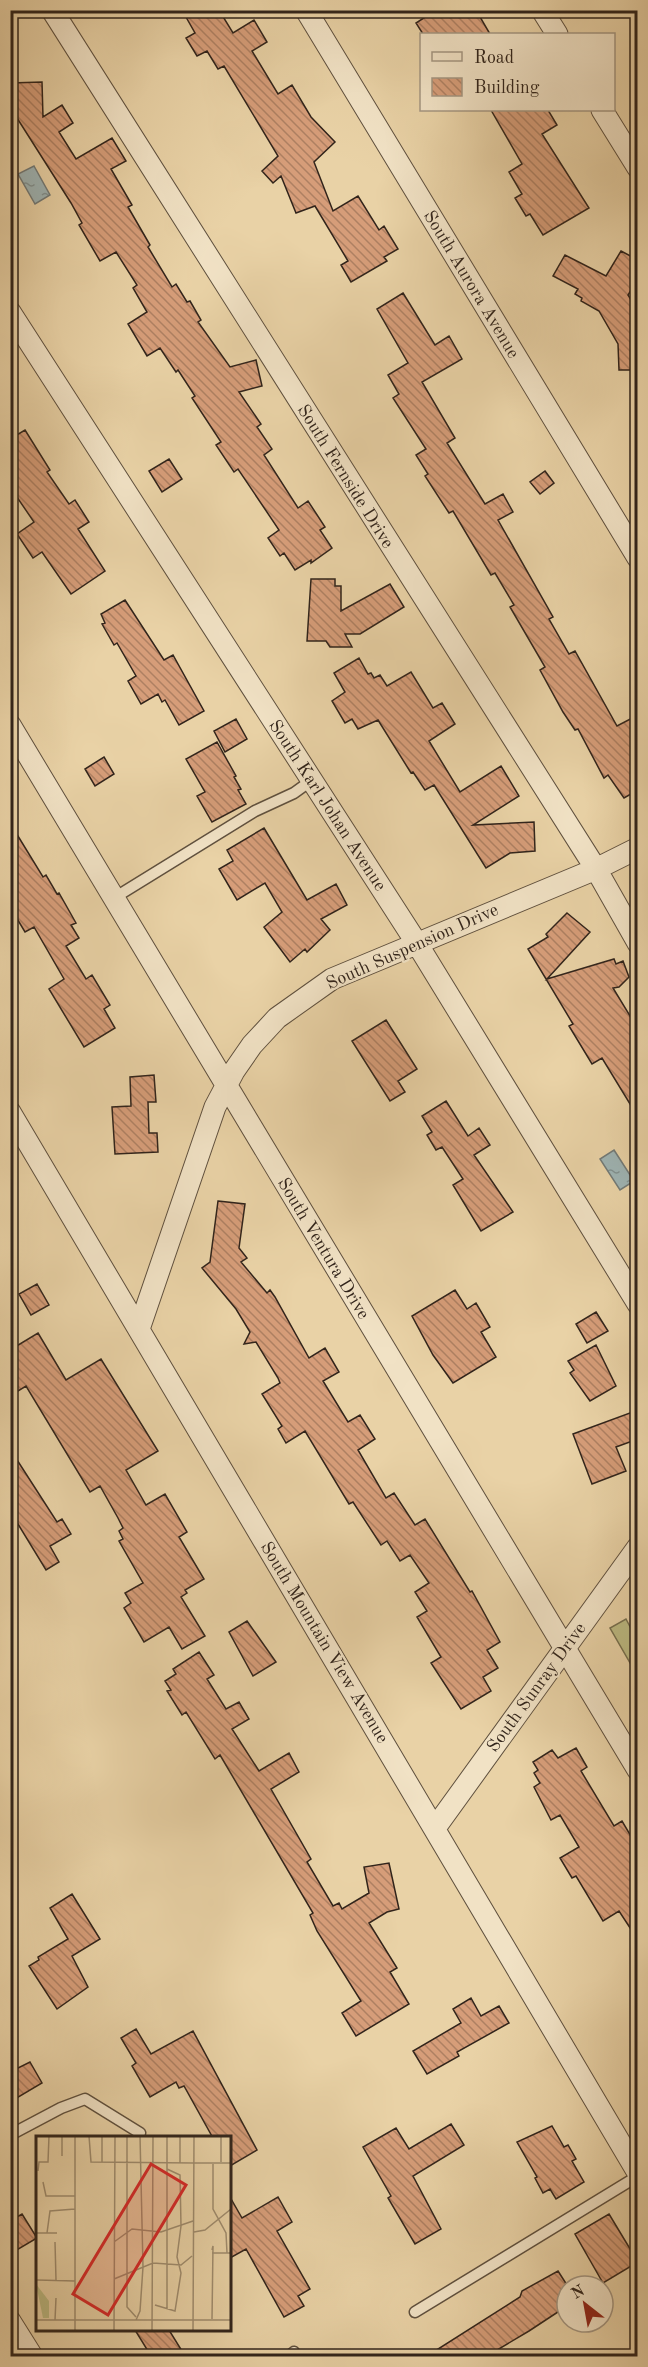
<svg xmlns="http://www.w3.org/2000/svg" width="648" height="2367" font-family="'Old Standard TT',serif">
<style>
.green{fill:#bcba82;stroke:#766f4e;stroke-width:1.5}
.water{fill:url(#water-ripples);stroke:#727a77;stroke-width:1.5}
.building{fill:url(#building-back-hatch);stroke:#31241b;stroke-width:1.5}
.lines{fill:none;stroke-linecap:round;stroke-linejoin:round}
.lane-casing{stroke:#5f503e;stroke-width:13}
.street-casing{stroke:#5f503e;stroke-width:23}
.lane{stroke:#f1e2c5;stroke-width:10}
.street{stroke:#f1e2c5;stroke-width:21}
.labels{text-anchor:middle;stroke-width:4.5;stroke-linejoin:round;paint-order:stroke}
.street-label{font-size:18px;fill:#31241b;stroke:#f1e2c5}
.inset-road{fill:none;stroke:#9f8c6e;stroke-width:1.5}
.view{fill:#d62828;fill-opacity:0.15;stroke:#d62828;stroke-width:3}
.inset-edge{fill:none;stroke:#31241b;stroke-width:3}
</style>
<defs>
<pattern id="water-ripples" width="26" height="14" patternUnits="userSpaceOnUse" patternTransform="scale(1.5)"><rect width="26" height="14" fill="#9eb4b4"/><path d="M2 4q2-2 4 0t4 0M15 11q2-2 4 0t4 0" fill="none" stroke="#819292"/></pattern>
<pattern id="building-back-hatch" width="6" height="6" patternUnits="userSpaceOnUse" patternTransform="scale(1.5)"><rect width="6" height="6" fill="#d69d79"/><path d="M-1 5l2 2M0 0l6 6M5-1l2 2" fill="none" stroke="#ae8062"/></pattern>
</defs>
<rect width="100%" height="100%" fill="#e9d2a6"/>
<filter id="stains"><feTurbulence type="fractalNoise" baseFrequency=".00333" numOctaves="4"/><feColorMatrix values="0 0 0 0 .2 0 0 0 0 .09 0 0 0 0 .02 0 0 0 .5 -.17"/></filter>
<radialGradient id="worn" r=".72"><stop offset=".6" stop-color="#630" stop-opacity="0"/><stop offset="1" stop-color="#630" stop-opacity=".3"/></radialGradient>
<path class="green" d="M626,1619L637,1640V1666L633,1668L610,1628Z"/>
<path class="water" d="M34,166L50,195L35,204L18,174Z
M614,1150L634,1181L620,1190L600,1159Z"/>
<path class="building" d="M182,10H219L233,33L254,20L267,42L252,51L278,94L292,85L311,117L335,142L314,162L333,211L358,196L379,230L384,226L398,249L384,257L387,261L351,282L341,265L348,261L315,206L296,213L281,176L273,183L262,171L278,156L224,66L218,69L207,51L197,56L186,38L195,33Z
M436,10H476L490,34H423L416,23Z
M42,82L43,117L62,105L73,123L59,132L76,159L112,138L126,161L111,169L132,205L128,207L150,245L148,247L172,287L176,284L187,302L190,301L201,320L198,322L230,367L256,360L262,386L239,392L261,424L257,427L272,449L264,455L298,508L308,501L325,527L320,530L332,548L311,563V560L295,570L284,553L280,556L268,538L279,530L238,469L234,472L216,445L221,442L192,398L195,396L178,370L176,372L160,348L147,356L128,324L147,312L133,288L137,285L116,252L100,261L79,225L82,223L71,203L10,107V83Z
M491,110H548L557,125L542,134L589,208L543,235L530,214L526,216L515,198L522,194L509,172L522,164Z
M621,251L638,260V279L628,295L638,311V370H619L618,344L599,311L581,301L582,298L575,294L578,289L553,276L565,255L606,276Z
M403,293L435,345L449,336L462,359L422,382L455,438L447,443L485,504L503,494L513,512L498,520L553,617L549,619L569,654L575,651L617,726L638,715V790L624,798L608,775L604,778L578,729L575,730L563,712L540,670L545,667L510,607L514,605L495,573L491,575L453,511L449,513L425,476L428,474L416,455L426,449L393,398L399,394L388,375L408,363L377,309Z
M25,430L50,470L47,472L69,504L75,500L89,522L78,529L105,571L71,594L42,552L33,558L17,534L34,522L10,487V439Z
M169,459L182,479L162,492L149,471Z
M545,471L554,483L540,494L530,482Z
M311,579H335V586H341V611L390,584L404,607L360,634H345L352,647H330L326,641H307Z
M125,600L164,660L173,655L204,711L179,725L165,700L162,702L158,694L141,704L128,681L136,676L117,643L114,645L102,624L105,623L101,614Z
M359,658L368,674L371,673L374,678L380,675L387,686L411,672L433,708L442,703L455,724L429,741L460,792L501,766L519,796L473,825L534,822L535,851L510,853L486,868L434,785L425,790L413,772L411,773L378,720L358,729L352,719L345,723L332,701L345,692L334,673Z
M236,719L247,739L225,752L214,731Z
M217,742L236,776L234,777L241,789L238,790L246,804L212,822L197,796L205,792L186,759Z
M104,757L114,774L95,786L85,769Z
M10,823L43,877L46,875L57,894L59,893L76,923L71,925L79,938L66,946L86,979L92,975L110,1005L104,1009L115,1028L84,1047L49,989L64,979L34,927L25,932L10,907Z
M264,828L307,900L336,884L347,905L321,919L330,930L307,952L305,949L290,962L264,927L282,912L265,883L237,900L219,869L233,861L227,850Z
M567,913L590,932L547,979L614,959L616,964L623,961L629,977L619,987L613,988L638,1029V1117L602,1058L592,1064L569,1026L573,1024L528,949L548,937L546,934Z
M386,1020L417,1069L398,1081L405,1092L390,1101L352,1041Z
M154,1075L156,1102H148L149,1133H157L158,1152L115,1154L112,1107L131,1106L130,1077Z
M446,1101L468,1136L479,1128L490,1145L474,1155L513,1212L481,1231L453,1185L463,1179L442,1147L436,1150L427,1135L432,1132L422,1116Z
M218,1201L245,1204L239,1248L247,1258L241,1262L267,1293L270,1290L275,1297L309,1358L325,1348L339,1372L323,1381L348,1422L360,1415L375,1439L358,1450L386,1498L394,1493L415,1525L425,1519L470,1592L472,1591L500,1642L487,1650L498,1668L483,1677L491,1691L461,1709L431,1663L441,1657L417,1617L427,1611L415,1592L429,1583L410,1555L400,1561L387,1541L381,1545L353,1502L349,1504L305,1431L286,1443L278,1429L282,1426L262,1394L280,1383L278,1378L256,1342L244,1344L250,1332L236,1309L202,1268L210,1262Z
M37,1284L49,1305L31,1315L19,1294Z
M455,1290L467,1309L476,1303L490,1327L481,1332L496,1357L453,1383L433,1355L412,1316Z
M596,1312L608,1331L587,1343L576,1324Z
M38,1333L66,1380L101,1359L158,1451L126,1470L146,1505L165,1494L187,1532L179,1537L204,1579L185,1590L187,1593L181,1597L205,1636L182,1649L169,1627L144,1642L124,1608L131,1603L125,1593L143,1583L119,1541L123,1539L119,1531L123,1528L118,1518L100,1486L90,1492L26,1386L10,1396V1350Z
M596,1345L616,1386L590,1401L570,1373L574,1370L568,1361Z
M638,1410V1439L616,1447L626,1471L592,1484L573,1434Z
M10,1449L57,1522L62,1519L71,1534L50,1546L59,1562L46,1570L18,1524L10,1529Z
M247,1621L276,1662L253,1676L229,1632Z
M199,1652L214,1675L207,1679L226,1709L239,1702L249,1719L232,1729L259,1771L289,1753L299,1772L271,1789L311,1859L307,1862L333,1906L339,1903L342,1909L369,1893L364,1867L389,1863L399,1909L387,1912L369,1923L397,1968L390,1972L409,2004L356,2036L342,2013L361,2001L317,1931L310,1915L313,1913L220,1755L215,1759L186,1712L182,1715L167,1691L171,1690L165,1681L176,1674L173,1669Z
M576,1748L587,1767L581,1771L614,1826L622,1821L638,1848V1940L619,1911L603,1921L576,1876L572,1878L560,1858L579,1847L560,1815L551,1820L534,1787L540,1783L534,1773L538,1770L533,1762L552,1750L558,1758Z
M72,1894L100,1939L72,1956L88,1987L57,2009L29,1966L39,1960L38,1957L68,1939L50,1908Z
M471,1998L481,2016L499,2006L509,2023L457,2052L459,2056L427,2074L413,2051L461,2023L453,2009Z
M136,2029L151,2054L193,2031L257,2150L230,2166V2138H213L184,2086L179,2088L176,2082L150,2097L132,2066L136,2063L121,2038Z
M30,2062L42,2083L10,2102V2072Z
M451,2124L464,2145L413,2176L441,2229L415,2244L388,2198L391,2196L363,2147L396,2128L409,2149Z
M552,2126L564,2147L568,2145L576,2159L572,2161L584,2182L556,2199L550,2189L543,2193L535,2178L537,2177L517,2142Z
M230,2197L242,2218L278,2197L292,2222L277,2231L310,2289L298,2296L304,2306L284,2317L246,2249L230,2258Z
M22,2214L37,2238L10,2254V2221Z
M609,2214L638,2262L603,2283L575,2234Z
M558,2271L567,2285V2306L529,2331L487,2356H427L520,2297L522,2291Z
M135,2330H169L182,2351L173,2356H151Z"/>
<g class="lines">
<g class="lane-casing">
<path id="lane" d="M114,898L255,811L294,793L312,780
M10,2135L61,2108L85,2099L140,2133
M415,2312L638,2176
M289,2356L294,2352"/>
</g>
<g class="street-casing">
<path id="street" d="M52,10L596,869L638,943
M306,10L638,558
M542,10L557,34
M602,110L638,168
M10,312L416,942L638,1304
M10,725L638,1770
M10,1112L638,2173
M139,1329L215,1107L234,1071L252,1045L277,1018L332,979L596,869L638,848
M435,1828L638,1547
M10,2321L32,2356"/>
</g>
<use href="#lane" class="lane"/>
<use href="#street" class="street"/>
</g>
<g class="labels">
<g class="street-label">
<text transform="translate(472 284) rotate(59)" y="6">South Aurora Avenue</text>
<text transform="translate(346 476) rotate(58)" y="6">South Fernside Drive</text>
<text transform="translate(328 805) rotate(57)" y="6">South Karl Johan Avenue</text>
<text transform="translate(412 946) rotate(-24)" y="6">South Suspension Drive</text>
<text transform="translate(324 1248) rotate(59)" y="6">South Ventura Drive</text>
<text transform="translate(325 1642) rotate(59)" y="6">South Mountain View Avenue</text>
<text transform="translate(536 1687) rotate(-54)" y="6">South Sunray Drive</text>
</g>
</g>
<g transform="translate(36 2136)">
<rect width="195" height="195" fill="#e9d2a6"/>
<path d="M0,148L13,165V182H7Z" fill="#bcba82"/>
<path class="inset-road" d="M26,0V20M53,0L55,26L158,27M91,0V171L100,181M131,0V173M185,0V26M66,26V0M144,27V0M158,27H195M177,28V73L190,97L191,117M2,35L3,26H12L13,0M7,46L10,60H39M158,96L169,94L195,73M0,97H21M11,97L14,75L39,73M19,106L20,144M78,106L96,93L125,96L157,85M176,117H195M78,143L117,127L145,129L156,120M1,144L39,145M119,169L139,175L145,137L141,121L145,90L144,39L131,33M176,183L177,110L176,114M0,184H157M19,184L20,162M100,184L104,175L107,131L104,0M157,184H195M39,195V0M78,195L79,0M116,195L117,0M157,195L158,0"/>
<path class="view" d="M115,28L150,49L72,179L37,158Z"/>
<rect width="195" height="195" class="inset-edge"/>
</g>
<rect width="648" height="2367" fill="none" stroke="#e9d2a6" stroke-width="36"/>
<rect x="12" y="12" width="624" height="2343" fill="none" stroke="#31241b" stroke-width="3"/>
<rect x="18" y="18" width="612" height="2331" fill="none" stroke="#31241b" stroke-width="1.5"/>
<rect x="420" y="33" width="195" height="78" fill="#f1e2c5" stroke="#a49681" stroke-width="1.5"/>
<rect x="432" y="52" width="30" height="9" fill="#f1e2c5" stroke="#a49681" stroke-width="1.5"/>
<text x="474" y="63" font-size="18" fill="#31241b">Road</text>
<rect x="432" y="78" width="30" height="18" fill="url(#building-back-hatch)" stroke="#a49681" stroke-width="1.5"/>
<text x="474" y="93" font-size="18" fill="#31241b">Building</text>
<g transform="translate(585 2304) rotate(329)"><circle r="28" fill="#f1e2c5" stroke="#a49681" stroke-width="1.5"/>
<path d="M0-4.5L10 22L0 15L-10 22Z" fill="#8f2418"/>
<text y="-9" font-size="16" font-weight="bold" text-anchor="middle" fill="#31241b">N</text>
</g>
<rect width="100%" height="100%" filter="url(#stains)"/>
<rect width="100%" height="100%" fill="url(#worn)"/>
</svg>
